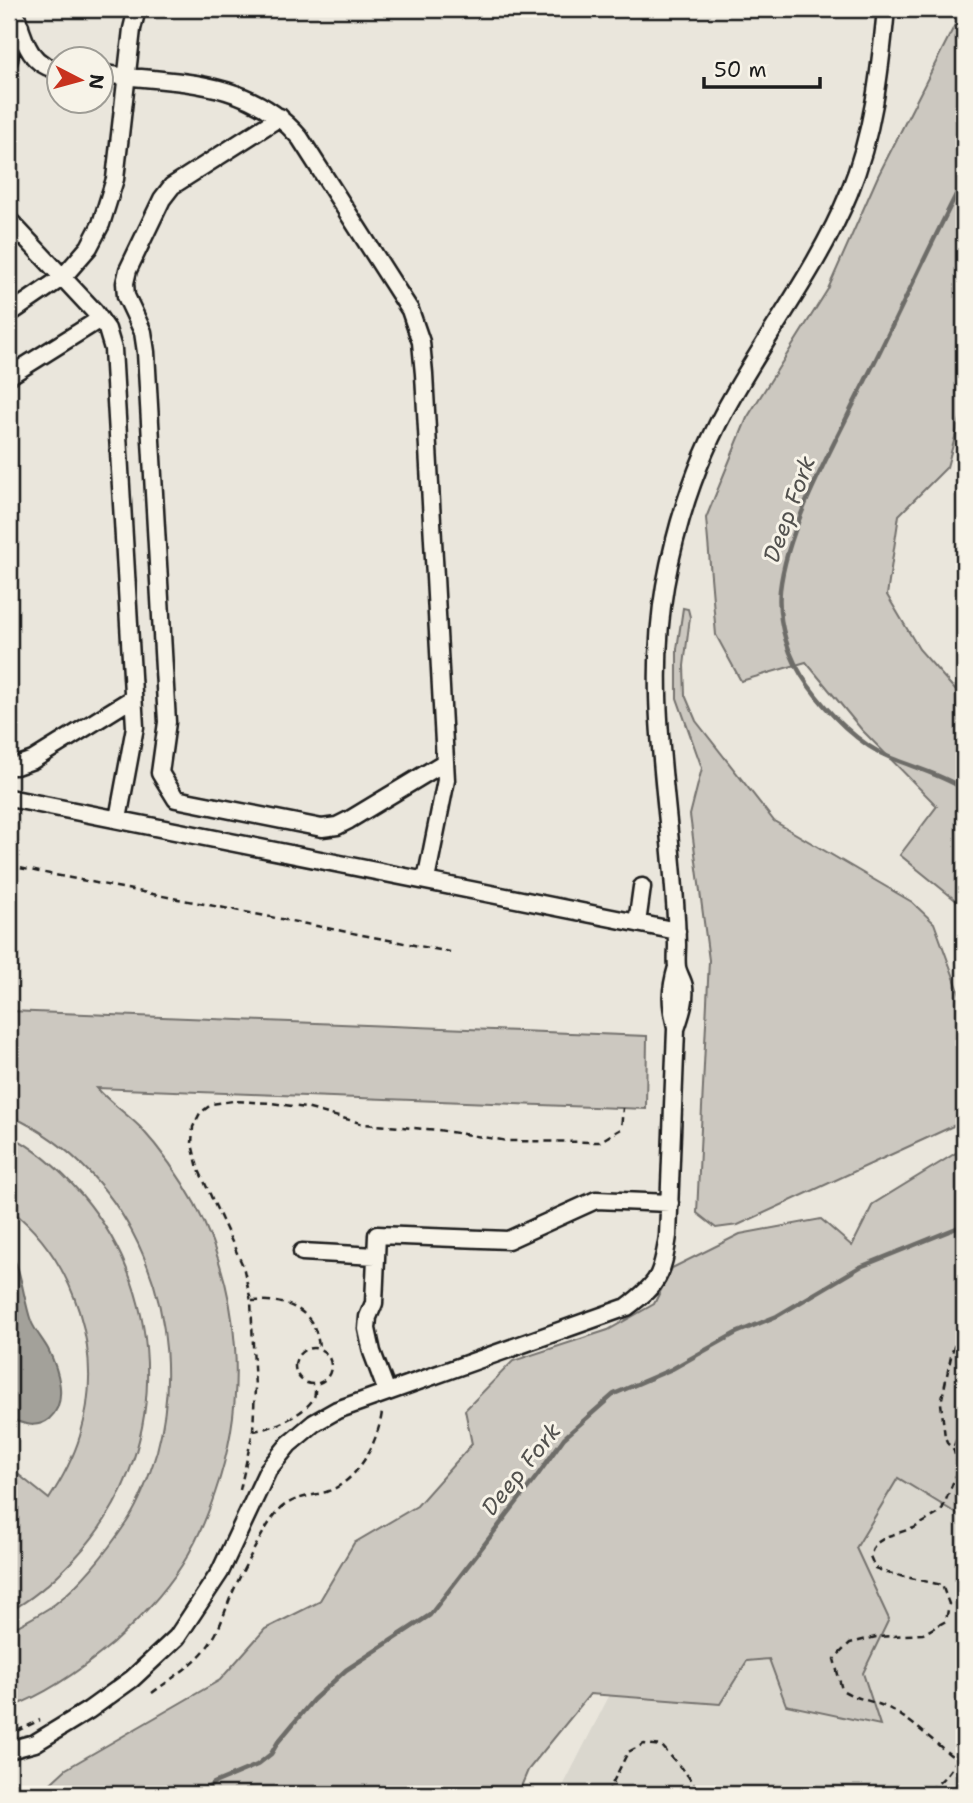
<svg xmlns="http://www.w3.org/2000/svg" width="973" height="1803" font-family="'Shantell Sans',sans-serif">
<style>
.built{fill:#dad7ce}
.green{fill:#ccc8c0;stroke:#74726e;stroke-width:2}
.water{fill:#a3a19a;stroke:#6d6c68;stroke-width:2}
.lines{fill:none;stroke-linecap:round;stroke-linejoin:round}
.stream{stroke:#6d6c68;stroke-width:4.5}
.minor-casing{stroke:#1c1c1c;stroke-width:21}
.path{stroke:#1c1c1c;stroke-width:2.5;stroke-dasharray:7 5;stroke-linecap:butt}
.minor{stroke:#f7f3e8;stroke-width:16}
.labels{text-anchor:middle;stroke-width:6;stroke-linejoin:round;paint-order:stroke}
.water-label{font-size:23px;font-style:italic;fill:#52514e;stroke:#f7f3e8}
</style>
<rect width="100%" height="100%" fill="#eae6dc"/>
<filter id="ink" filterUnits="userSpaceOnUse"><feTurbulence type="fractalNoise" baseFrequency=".0143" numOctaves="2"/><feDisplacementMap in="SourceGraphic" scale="14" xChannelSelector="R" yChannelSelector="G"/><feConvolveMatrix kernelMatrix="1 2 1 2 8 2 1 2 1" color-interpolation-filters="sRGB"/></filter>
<g filter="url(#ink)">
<path class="built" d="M964,1298V1794H559L780,1362Z"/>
<path class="green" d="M963,9L964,404L947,467L899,515L887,595L919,649L964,700V907L900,855L937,806L862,730L806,662L741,681L716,635L706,518L747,418L828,289L878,176Z
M683,608L688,609L690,617L684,666L685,695L696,721L774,821L912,902L934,923L964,1005V1121L738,1225L716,1228L697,1213L709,960L690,815L702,768L677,698V649Z
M9,1011L647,1036L646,1109L97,1088C109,1102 126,1113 140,1127C161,1150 180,1177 195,1204C242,1294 248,1398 215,1493C207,1517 196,1543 182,1565C163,1595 138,1620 112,1644C81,1670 47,1694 9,1708V1631C24,1622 41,1614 55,1604C83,1582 108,1550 128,1520C141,1500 150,1474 157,1451C192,1321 135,1172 9,1115Z
M9,1135C37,1149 62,1172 82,1195C171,1300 169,1458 75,1558C56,1578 34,1599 9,1611V1467L49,1499C62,1479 73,1459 80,1436C105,1354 76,1261 9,1208Z
M964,1148V1518L898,1478L856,1548L889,1619L863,1673L880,1725L786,1705L769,1659L747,1661L720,1704L590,1694L528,1770L518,1794H39L66,1769L220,1680L265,1629L319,1602L354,1543L417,1506L472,1444L465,1410L513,1361L608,1330L654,1304L672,1268L740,1234L821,1219L852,1246L873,1204Z"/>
<path class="water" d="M9,1249C22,1270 23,1298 31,1321C35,1331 43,1340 48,1349C58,1369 69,1402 49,1419C37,1429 22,1424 9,1418Z"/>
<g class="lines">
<path class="stream" d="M964,179C926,253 892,329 854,403C827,458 787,529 780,590C777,623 789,659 808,685C828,713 859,745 891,758C916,768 942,775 964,789
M200,1794L214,1783L257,1765L271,1754L278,1742L313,1700L346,1670L430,1615L537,1476L564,1438L614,1394L672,1369L736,1333L777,1316L860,1267L964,1225"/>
<g class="minor-casing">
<path id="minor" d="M14,9C23,35 27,66 60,70
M9,60L13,30L20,26
M102,74C174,83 248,77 300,138L410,310L421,342L424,374L446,780L426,880
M280,117L172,186L162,199L128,270L125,283L126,296L143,332L146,352L167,722L160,773L176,799L322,828L337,826L349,820L445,762
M9,220L95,312L107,329L113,349L135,727L118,819
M9,314L63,277L89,247L101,224L115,179L132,29L137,9
M9,376L100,319
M9,766H16L33,760L133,698
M9,798L677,931
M637,923L642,887
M676,1027C670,1002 670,991 677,967
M302,1252L376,1256
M387,1392L372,1352L367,1329L368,1317L374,1303L377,1235L508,1240L596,1200L670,1203
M9,1750L35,1743L89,1710L132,1679L177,1637L220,1572L268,1470L289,1444L314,1423L337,1410L627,1307C659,1283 662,1276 668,1236L676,1029C680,1016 686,1002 684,987C683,980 678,974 677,967C676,960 677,952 677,945C675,825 644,706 665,586C677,519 700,452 734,394C772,327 820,264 849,193C873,134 880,72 886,9"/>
</g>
<path class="path" d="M9,866L450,952
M252,1301C287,1299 317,1309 319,1349
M295 1366a18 18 0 1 1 36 0a18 18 0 1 1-36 0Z
M253,1431C273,1428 299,1417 312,1401C316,1396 315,1390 315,1385
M954,1446L964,1420
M240,1490L253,1431L255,1388L251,1301L243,1266L198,1168L192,1144L193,1127L200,1113L212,1104L233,1101L272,1103L306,1108L364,1124L438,1130L508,1141L599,1142L621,1129L623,1108
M152,1693C173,1677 198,1663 212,1640C220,1628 224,1614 229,1601C237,1581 267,1520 281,1508C294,1497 311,1496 326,1492C358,1482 378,1442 382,1412
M17,1731L40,1720
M957,1760L964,1766
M607,1794L628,1752L644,1744L662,1746L688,1776L700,1794
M881,1794C923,1789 931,1800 957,1760C936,1744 915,1723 892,1710C876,1701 858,1700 842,1690L834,1659L850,1643L876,1637L923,1634L946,1621L949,1604L942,1585L888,1573L875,1568L870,1556L875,1544L888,1536L914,1528L941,1512L959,1468L953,1448L948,1444L945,1437L941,1403L952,1352L959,1334L964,1332"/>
<use href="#minor" class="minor"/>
</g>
</g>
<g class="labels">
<g class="water-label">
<text transform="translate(789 509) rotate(-70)" y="8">Deep Fork</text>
<text transform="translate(521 1469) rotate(-51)" y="8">Deep Fork</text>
</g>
</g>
<rect width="973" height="1803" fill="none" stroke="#f7f3e8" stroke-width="35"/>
<rect x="18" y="18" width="938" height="1768" fill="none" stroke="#1c1c1c" stroke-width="2.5" filter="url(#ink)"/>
<g transform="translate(80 80) rotate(96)"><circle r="33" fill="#f7f3e8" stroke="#9f9d96" stroke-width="2"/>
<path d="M0-5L12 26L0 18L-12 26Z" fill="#c8321e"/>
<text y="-10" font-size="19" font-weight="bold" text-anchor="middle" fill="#1c1c1c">N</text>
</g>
<path d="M704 77v10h116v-10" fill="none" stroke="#1c1c1c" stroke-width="3.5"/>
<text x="714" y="77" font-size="21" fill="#1c1c1c" stroke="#f7f3e8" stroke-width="5" paint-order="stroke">50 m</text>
</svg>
